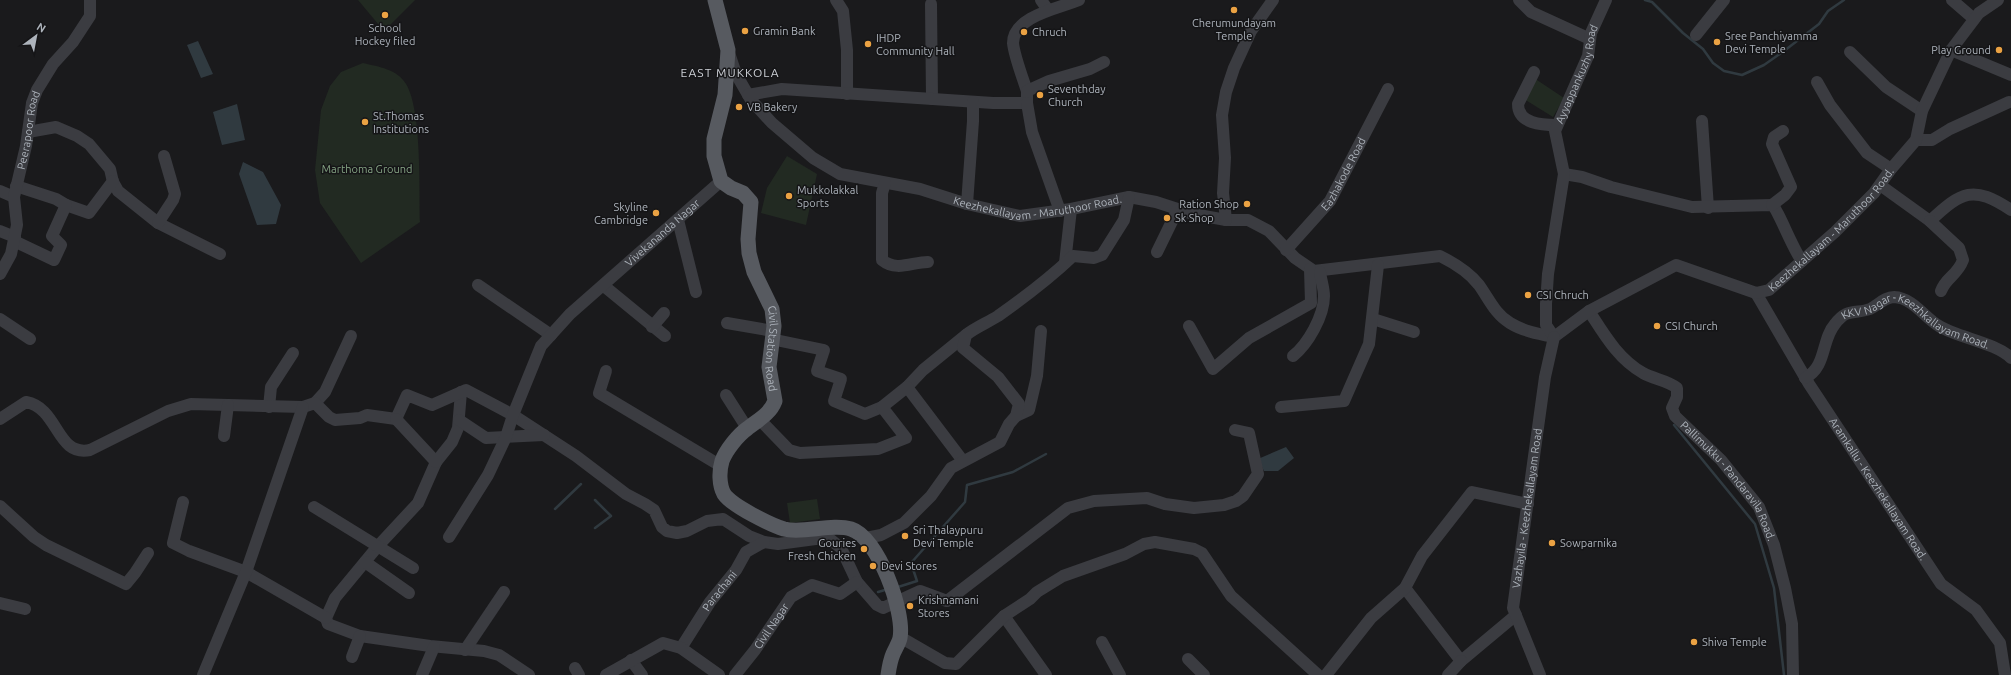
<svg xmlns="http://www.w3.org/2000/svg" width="2011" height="675" font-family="Ubuntu,sans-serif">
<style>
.green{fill:#222a22}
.water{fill:#303a40}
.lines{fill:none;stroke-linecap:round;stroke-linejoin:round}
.stream{stroke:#303a40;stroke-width:2.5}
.minor{stroke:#3b3c41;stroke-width:12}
.major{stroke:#575a60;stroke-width:15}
.poi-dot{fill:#eba243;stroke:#151517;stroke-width:1.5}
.labels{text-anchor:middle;stroke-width:3;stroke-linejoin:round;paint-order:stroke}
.poi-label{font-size:11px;fill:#adb3bb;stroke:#151517;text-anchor:start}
.street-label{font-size:11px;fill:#adb3bb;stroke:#151517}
.park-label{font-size:11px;fill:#86a585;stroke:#151517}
.neighbourhood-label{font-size:12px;letter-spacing:1px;fill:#ced1d7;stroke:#151517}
</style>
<rect width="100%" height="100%" fill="#1a1a1c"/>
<path class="green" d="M358,0H415L384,31Z
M363,63C379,67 397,69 406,84C422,110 419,190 420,222L361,263L320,203L315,170L321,110L330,86L341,72Z
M1534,78L1564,98L1553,117L1524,99Z
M787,156L817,174L806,225L761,213L767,188Z
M817,499L820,519L790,523L787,503Z"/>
<path class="water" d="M198,41L213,74L201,78L187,45Z
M237,104L245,140L222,145L213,112Z
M243,162L263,172L281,205L276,224L257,225L239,174Z
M1286,447L1294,458L1278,471H1264L1258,459Z"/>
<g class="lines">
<path class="stream" d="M1645,0L1652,2L1683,33L1703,49L1713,63L1724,71L1742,75L1764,65L1784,51L1819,24L1828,11L1844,0
M1674,425L1755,524L1774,588L1784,675
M595,500L611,516L595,528
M555,509L581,484
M898,587L917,581L911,563L965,502L967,485L1013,472L1046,454
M878,592L885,590"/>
<g class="minor">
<path d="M836,0L843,11L847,50V94"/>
<path d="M1041,0L1048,10"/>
<path d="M1519,0L1531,12L1590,39"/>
<path d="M1952,0L1974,19"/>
<path d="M931,4L932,99"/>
<path d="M1696,35L1724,0"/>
<path d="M1951,50L2011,75"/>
<path d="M1850,52L1886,87L1922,111"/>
<path id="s1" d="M729,53L736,74L751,100L772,123L813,158L840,174L920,189L967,204L1020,216L1071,209L1129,197L1156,202L1193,214L1226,220H1248L1269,231L1295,258L1314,271L1440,256C1454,263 1469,272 1479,285C1489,299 1495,314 1510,323C1523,331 1539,334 1554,337"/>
<path d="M1534,72L1518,104C1518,124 1542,125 1557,125"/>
<path d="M1817,82L1830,105L1867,153L1891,169"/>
<path d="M1027,91C1023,79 1014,55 1013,43C1013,16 1060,8 1079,0"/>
<path d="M748,95L782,89L993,103H1027V91L1049,81L1090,69L1104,62"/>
<path d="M1027,103L1032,132L1060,211"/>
<path d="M1702,121L1708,208"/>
<path d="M28,132L56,127L77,136L89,144L110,169L113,182L118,191L158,223L220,254"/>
<path d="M1916,140H1932L1950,129L2009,102"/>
<path d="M1564,174L1582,177L1611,187L1692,207L1772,205C1778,209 1793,250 1802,261"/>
<path d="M885,183L882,193V260C897,272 912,262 928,262"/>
<path d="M1880,185L1930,221C1962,191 1973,185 2011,210"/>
<path d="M0,191L14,197"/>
<path d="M967,204L973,121V102"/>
<path d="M66,205L89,213L113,181"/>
<path d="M1772,205L1785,195L1791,187L1772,144L1774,137L1783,131"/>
<path d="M678,220L696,292"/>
<path d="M1226,220L1223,193L1225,158L1222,115L1226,92L1234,68L1251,31L1273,0"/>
<path d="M1930,221L1959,248L1963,260C1957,276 1946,277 1941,291"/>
<path d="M158,223L173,200L175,194L164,156"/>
<path d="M0,231L15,237"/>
<path d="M14,241L54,260L61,245L52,236L66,205L56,199L16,186"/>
<path id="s2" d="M1286,250L1330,201L1388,89"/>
<path d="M1157,252L1178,209"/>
<path d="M1065,263L1071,209"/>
<path id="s3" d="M0,274L11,254L17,225L14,197L26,146L32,103L37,90L53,64L73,42L90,16V0"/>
<path d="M478,285L551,335"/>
<path d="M604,286L665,336"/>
<path id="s4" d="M1756,293L1809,384L1941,584L1976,610L2000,643L2005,675"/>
<path id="s5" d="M1589,311C1604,334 1618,359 1643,373C1653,379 1667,380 1677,388V397L1672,408L1675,416L1721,460L1759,507L1774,545L1785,588L1792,624L1793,675"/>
<path d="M0,319L30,339"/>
<path d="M1373,319L1414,332"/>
<path d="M727,323L773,331"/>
<path d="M1189,326L1213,369L1249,338L1311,303L1310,269"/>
<path d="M652,327L664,313"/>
<path id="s6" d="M1554,337L1589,311L1676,265L1756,293L1769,290L1835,232L1874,193L1891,169L1916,140L1922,111L1951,50L1979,13L1998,0"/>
<path id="s7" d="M1554,337L1546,325V304L1548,274L1564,174L1555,131L1588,56L1591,33L1606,0"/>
<path d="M771,339L824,350L817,371L841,379L834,401L865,414L882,407"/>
<path d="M1293,356C1308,344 1324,316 1324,296C1324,288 1321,280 1320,272"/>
<path d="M606,371L599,393L721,466"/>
<path id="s8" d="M1805,378C1827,367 1821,340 1835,324C1838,320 1842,316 1846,314C1854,311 1862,312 1870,309C1878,305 1885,297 1894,297C1913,298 1924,317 1939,326C1959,338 1996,343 2011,358"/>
<path d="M907,387L923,370L966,335"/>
<path d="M461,392L458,428L452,442L436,462L418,503L378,546L335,598L326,618L328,624L360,636L430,646L484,651L499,655L529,675"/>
<path d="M726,395L747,428"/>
<path d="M315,403L325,392L351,336"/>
<path d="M269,407L271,387L293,353"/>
<path d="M1281,407L1344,401L1369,344L1378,265"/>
<path d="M1016,416L1029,410L1037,376L1041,331"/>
<path d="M0,419L26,402C59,408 56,457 90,450L168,411L191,404L303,407L315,403L329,417L335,420L360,418L367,415L396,419L407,395L432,405L466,390L513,415L576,456L626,494L645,504L654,510L662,527L667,531L677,533L687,531L707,521L723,519L749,536L764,542L778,544L823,538L831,540L841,548L857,582L877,605L883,608L920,591L947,601L1068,508L1094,501L1147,498L1165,504L1194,508L1224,505L1236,501L1243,496L1258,474L1249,433L1235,430"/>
<path d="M396,419L436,462"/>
<path d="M459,420L486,438L544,435"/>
<path d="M760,420L789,450L800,453L878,449L906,438L882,407L907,387L963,461"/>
<path d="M224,436L228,405"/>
<path d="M183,502L173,543L189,551L246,572L326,618"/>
<path d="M0,506L34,537L46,545L126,584L135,573L148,553"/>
<path d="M314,507L413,568"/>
<path id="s9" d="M449,537L488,475L506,437L513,415L541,346L570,314L721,181"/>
<path d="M866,538L881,535L904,523L931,496L951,468L1000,442L1009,424L1016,416L1019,404L998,377L963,348L966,335C976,327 987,323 998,316C1025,297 1049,279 1073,256L1094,258L1102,255L1124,220L1129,197"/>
<path d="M365,562L409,593"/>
<path d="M1405,588L1461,661L1516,615"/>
<path d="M0,603L25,609"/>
<path d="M1004,616L1046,675"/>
<path d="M900,637L945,663L956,664L1004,616L1030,599L1037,592L1063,576L1125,554L1144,544L1155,542L1194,549L1202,553L1231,596L1318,675"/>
<path d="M1102,642L1120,675"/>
<path id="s10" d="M681,648L710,602L736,570L746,552L764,542"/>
<path d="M465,650L504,592"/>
<path d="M352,657L360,636"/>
<path d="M1188,659L1204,675"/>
<path d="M631,660L642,675"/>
<path d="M575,668L579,675"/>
<path d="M203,675L246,572L303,407"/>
<path d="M422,675L434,647"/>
<path d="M606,675L663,643L681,648L719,675"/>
<path id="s11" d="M735,675L755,650L791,597L812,585L840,594L857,582"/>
<path d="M1326,675L1371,618L1405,588L1422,556L1472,492L1528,504"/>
<path d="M1448,675L1461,661"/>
<path id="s12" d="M1540,675L1513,608L1545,377L1554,337"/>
</g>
<path class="major" id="s13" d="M715,0L728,50L725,95L714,139V156L721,181L731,188L743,193L751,202L748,239L749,253L754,272L772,309L774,326L769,367L775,401C770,414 758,420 748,428C738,435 726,450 722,461C719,471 719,485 724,494C732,506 771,525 784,529C803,534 832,523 851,529C878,537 905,612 900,638C899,643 895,649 893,654C890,661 889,668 888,675"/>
</g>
<g class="poi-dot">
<circle cx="1234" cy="10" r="4"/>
<circle cx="385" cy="15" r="4"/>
<circle cx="745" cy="31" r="4"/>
<circle cx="1024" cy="32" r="4"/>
<circle cx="1717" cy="42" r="4"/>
<circle cx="868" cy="44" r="4"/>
<circle cx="1999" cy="50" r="4"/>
<circle cx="1040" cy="95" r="4"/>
<circle cx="739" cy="107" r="4"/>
<circle cx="365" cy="122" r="4"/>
<circle cx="789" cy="196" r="4"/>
<circle cx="1247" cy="204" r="4"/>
<circle cx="656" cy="213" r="4"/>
<circle cx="1167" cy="218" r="4"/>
<circle cx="1528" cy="295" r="4"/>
<circle cx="1657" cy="326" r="4"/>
<circle cx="905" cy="536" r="4"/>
<circle cx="1552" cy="543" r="4"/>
<circle cx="864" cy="549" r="4"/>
<circle cx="873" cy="566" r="4"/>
<circle cx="910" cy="606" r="4"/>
<circle cx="1694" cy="642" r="4"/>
</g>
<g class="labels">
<g class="poi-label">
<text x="1234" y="27" text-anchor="middle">Cherumundayam<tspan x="1234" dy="13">Temple</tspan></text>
<text x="385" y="32" text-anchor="middle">School<tspan x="385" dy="13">Hockey filed</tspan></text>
<text x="753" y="35">Gramin Bank</text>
<text x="1032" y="36">Chruch</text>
<text x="1725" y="40">Sree Panchiyamma<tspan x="1725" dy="13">Devi Temple</tspan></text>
<text x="876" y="42">IHDP<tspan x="876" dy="13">Community Hall</tspan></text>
<text x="1991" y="54" text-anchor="end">Play Ground</text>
<text x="1048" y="93">Seventhday<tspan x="1048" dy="13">Church</tspan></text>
<text x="747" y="111">VB Bakery</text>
<text x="373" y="120">St.Thomas<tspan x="373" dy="13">Institutions</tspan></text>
<text x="797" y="194">Mukkolakkal<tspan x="797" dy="13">Sports</tspan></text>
<text x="1239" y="208" text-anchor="end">Ration Shop</text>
<text x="648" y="211" text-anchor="end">Skyline<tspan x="648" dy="13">Cambridge</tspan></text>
<text x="1175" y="222">Sk Shop</text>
<text x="1536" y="299">CSI Chruch</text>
<text x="1665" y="330">CSI Church</text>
<text x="913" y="534">Sri Thalaypuru<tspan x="913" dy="13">Devi Temple</tspan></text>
<text x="856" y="547" text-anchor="end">Gouries<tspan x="856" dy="13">Fresh Chicken</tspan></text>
<text x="1560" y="547">Sowparnika</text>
<text x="881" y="570">Devi Stores</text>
<text x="918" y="604">Krishnamani<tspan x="918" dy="13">Stores</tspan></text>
<text x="1702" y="646">Shiva Temple</text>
</g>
<g class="street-label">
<text dy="4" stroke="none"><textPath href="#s7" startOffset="272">Ayyappankuzhy Road</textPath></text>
<text dy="4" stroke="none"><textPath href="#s3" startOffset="149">Peerapoor Road</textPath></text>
<text dy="4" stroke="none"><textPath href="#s2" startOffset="96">Eazhakode Road</textPath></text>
<text dy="4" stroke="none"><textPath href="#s1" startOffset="371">Keezhekallayam - Maruthoor Road.</textPath></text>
<text dy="4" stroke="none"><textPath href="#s6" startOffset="327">Keezhekallayam - Maruthoor Road.</textPath></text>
<text dy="4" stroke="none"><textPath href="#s9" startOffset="379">Vivekananda Nagar</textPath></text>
<text dy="4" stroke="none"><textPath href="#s8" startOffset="156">KKV Nagar - Keezhkallayam Road.</textPath></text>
<text dy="4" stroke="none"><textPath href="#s13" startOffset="374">Civil Station Road</textPath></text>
<text dy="4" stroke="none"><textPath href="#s5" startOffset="235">Pallimukku - Pandaravila Road.</textPath></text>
<text dy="4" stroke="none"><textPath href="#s4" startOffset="231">Aramkallu - Keezhekallayam Road.</textPath></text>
<text dy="4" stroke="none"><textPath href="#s12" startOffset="173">Vazhayila - Keezhekallayam Road</textPath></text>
<text dy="4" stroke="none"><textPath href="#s10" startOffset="69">Parachani</textPath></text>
<text dy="4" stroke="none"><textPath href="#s11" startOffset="61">Civil Nagar</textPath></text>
</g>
<g class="park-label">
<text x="367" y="173">Marthoma Ground</text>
</g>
<g class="neighbourhood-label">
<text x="730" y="77">EAST MUKKOLA</text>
</g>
</g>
<g transform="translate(36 36) rotate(32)" stroke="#151517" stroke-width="3" paint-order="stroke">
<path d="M0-3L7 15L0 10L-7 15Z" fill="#adb3bb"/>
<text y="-6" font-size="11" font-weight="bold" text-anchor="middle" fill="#adb3bb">N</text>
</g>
</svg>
